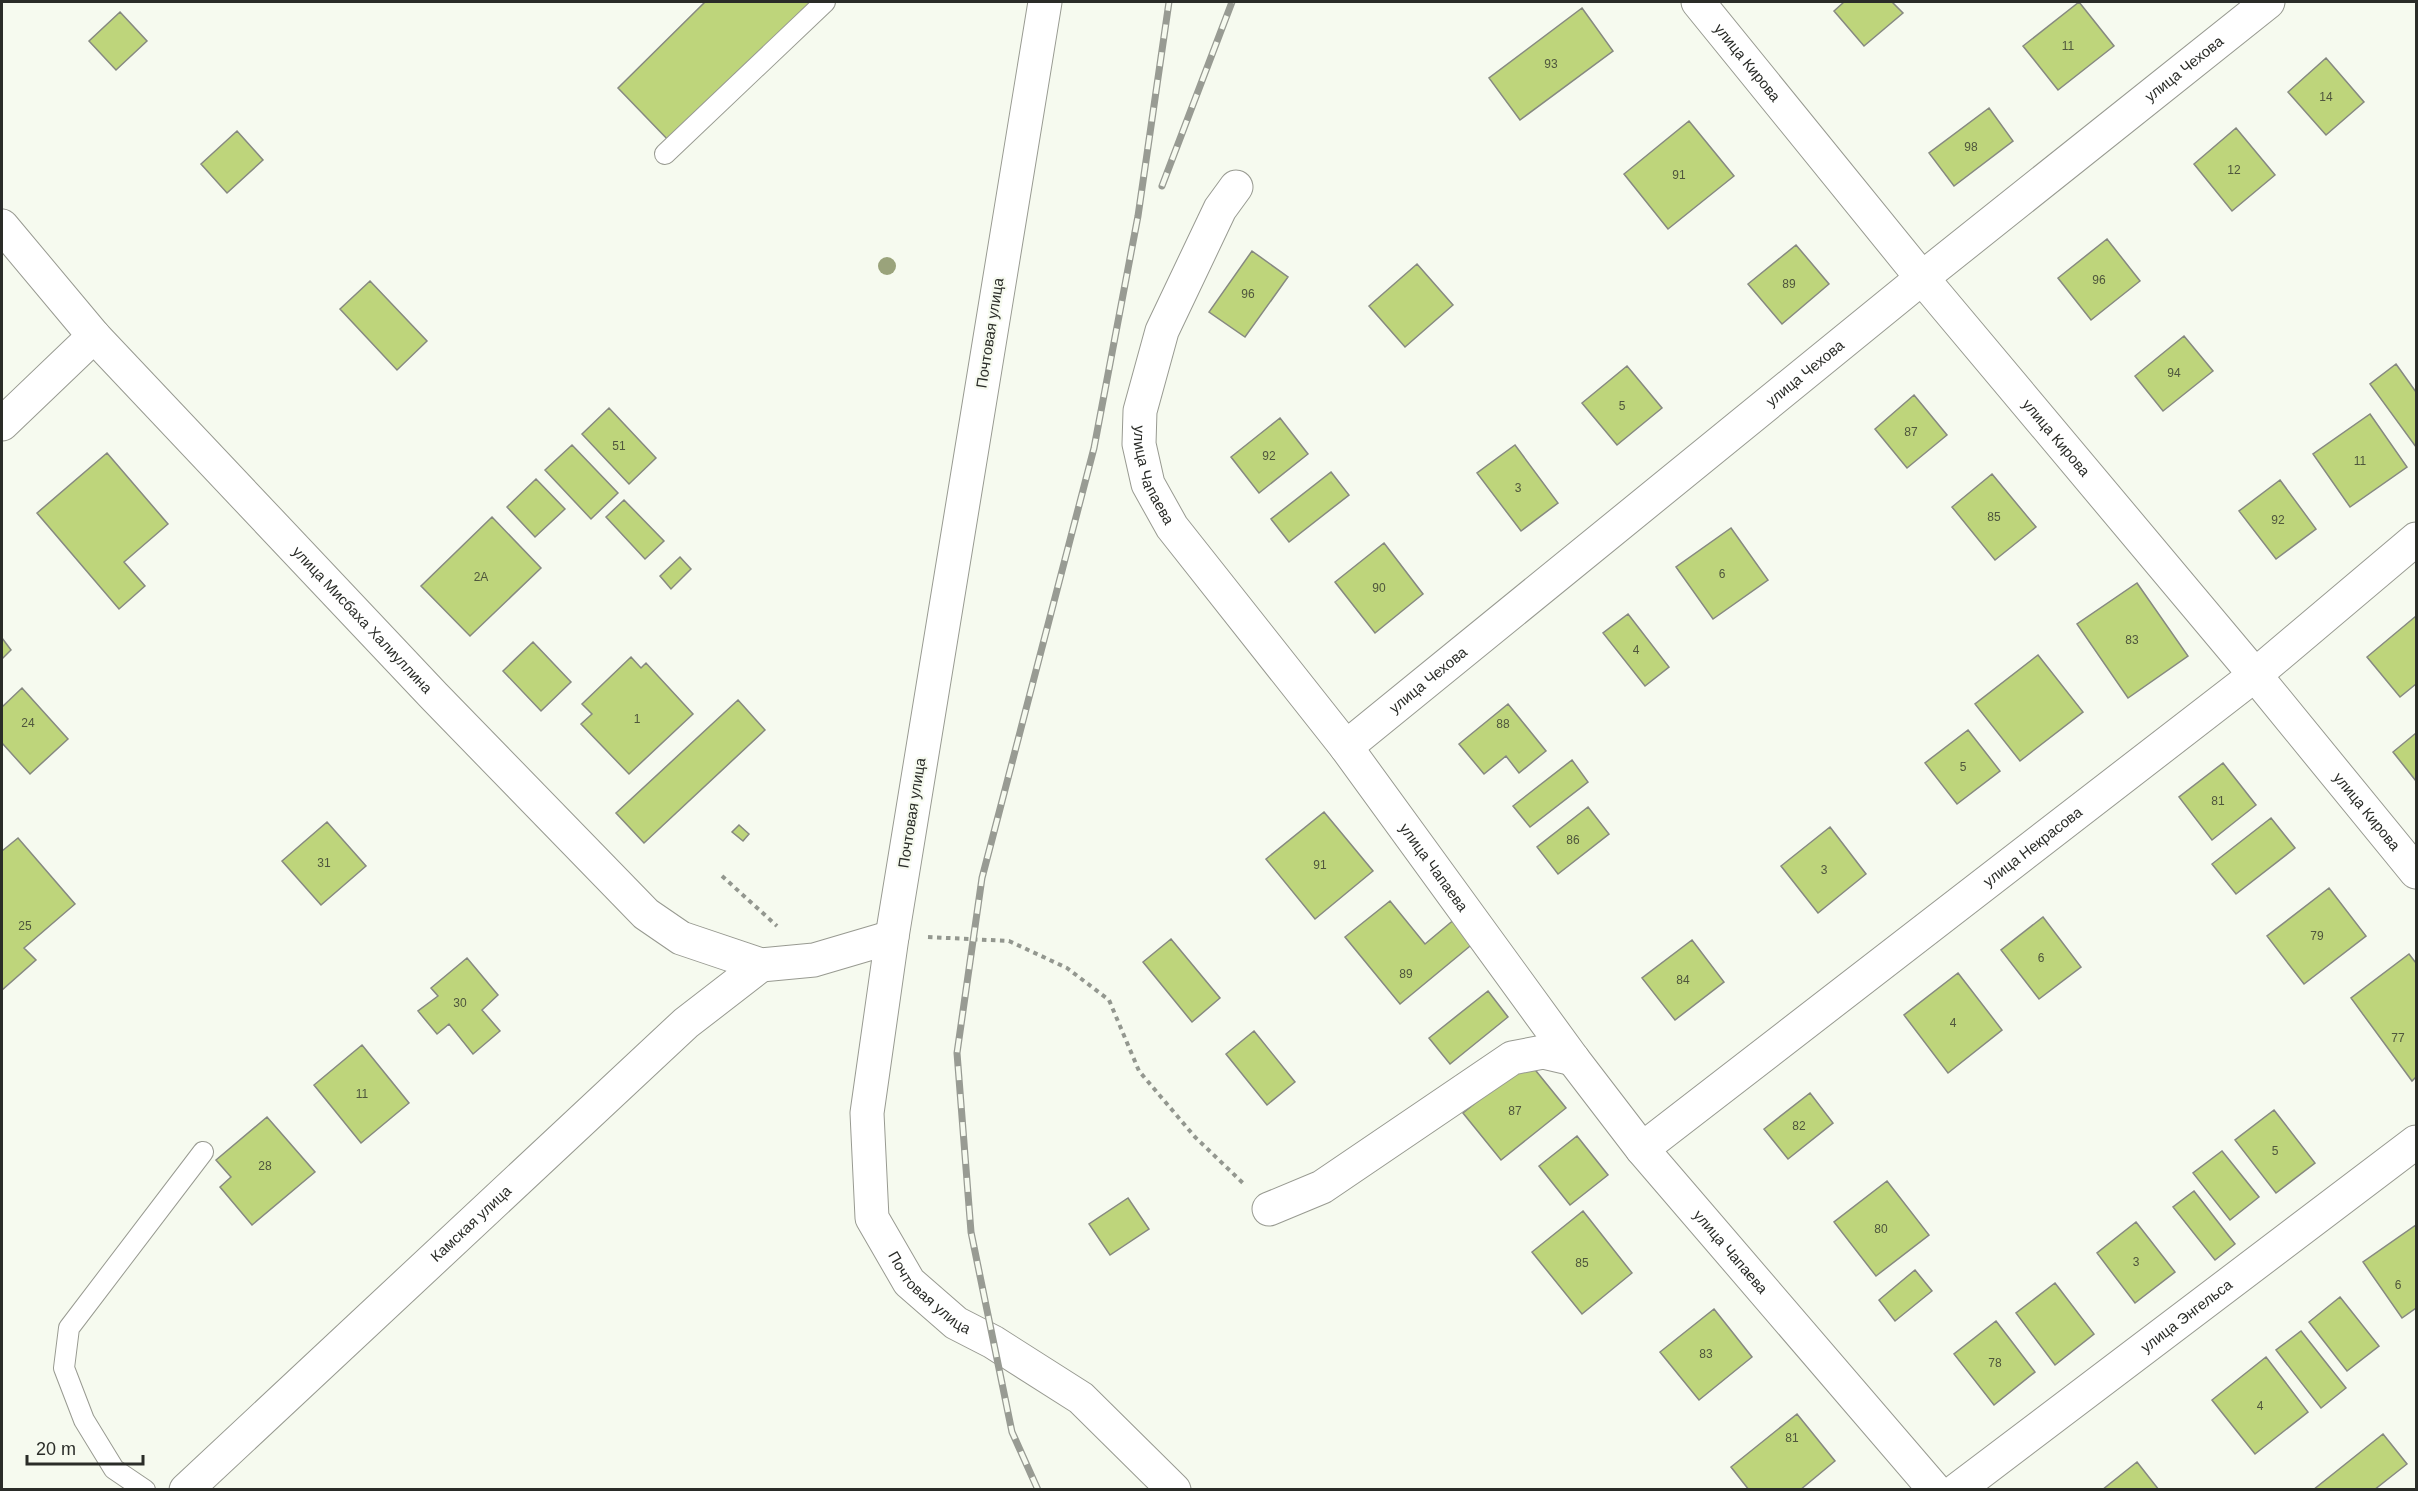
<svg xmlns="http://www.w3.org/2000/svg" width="2418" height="1491" font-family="Helvetica,sans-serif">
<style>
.building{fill:#bed57b;stroke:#868980;stroke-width:1.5}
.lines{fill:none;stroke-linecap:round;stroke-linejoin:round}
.lane-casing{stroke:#989a91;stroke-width:22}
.street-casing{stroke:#989a91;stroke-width:35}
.secondary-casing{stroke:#989a91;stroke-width:35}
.path{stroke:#93978f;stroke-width:4;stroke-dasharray:4.5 4.5;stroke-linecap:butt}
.lane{stroke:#fff;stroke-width:20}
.street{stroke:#fff;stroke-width:33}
.secondary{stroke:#fff;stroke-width:33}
.rail-casing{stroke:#989b93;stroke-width:7}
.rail{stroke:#f6faef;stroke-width:4.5;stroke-dasharray:14;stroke-linecap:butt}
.tree{fill:#9aa37b}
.labels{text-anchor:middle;stroke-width:4.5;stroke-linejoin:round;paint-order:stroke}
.number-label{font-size:12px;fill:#4f563d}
.street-label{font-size:15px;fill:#2a2c28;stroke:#f6faef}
</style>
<rect width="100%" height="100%" fill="#f6faef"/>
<path class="building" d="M705,2H814L671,143L618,88Z
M1844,2H1892L1903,13L1864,46L1834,11Z
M2079,2L2114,46L2058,90L2023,46Z
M1582,8L1613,51L1520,120L1489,78Z
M120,12L147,41L116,70L89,41Z
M2326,58L2364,102L2326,135L2288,92Z
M1989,108L2013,141L1954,186L1929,153Z
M1689,121L1734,176L1668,229L1624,174Z
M2236,128L2275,175L2232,211L2194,164Z
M237,131L263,160L227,193L201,164Z
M2107,239L2140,281L2091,320L2058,278Z
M1796,245L1829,284L1782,324L1748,284Z
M1252,251L1288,277L1245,337L1209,312Z
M1417,264L1453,305L1405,347L1369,306Z
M370,281L427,341L397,370L340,309Z
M2184,336L2213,371L2163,411L2135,376Z
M2396,364L2416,392V447L2370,384Z
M1627,366L1662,408L1617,445L1582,403Z
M1914,395L1947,435L1907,468L1875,429Z
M609,408L656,458L629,484L582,434Z
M2370,414L2407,467L2350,507L2313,454Z
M1280,418L1308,454L1259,493L1231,457Z
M572,445L618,493L591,519L545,470Z
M1515,445L1558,503L1521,531L1477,473Z
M107,453L168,524L124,562L145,586L119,609L37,513Z
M1331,472L1349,495L1289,542L1271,519Z
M1992,474L2036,527L1995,560L1952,507Z
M536,479L565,509L535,537L507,507Z
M2280,480L2316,529L2276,559L2239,511Z
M624,500L664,541L645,559L606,517Z
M492,517L541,568L470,636L421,586Z
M1731,528L1768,580L1713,619L1676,567Z
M1384,543L1423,594L1375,633L1335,582Z
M680,557L691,569L671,589L660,576Z
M2137,583L2188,656L2128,698L2077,624Z
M1628,614L1669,667L1645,686L1603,633Z
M2416,616V684L2400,697L2367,657Z
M2,638L11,650L2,659Z
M533,642L571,682L541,711L503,671Z
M2038,655L2083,712L2020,761L1975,704Z
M631,657L641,668L646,663L693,714L629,774L581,724L592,714L582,704Z
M22,688L68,739L30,774L2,743V707Z
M738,700L765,730L644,843L616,813Z
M1508,704L1546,751L1519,773L1506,756L1484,774L1459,744Z
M1968,730L2000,771L1957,804L1925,763Z
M2416,733V781L2393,752Z
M1572,760L1588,782L1530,827L1513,806Z
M2223,763L2256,805L2212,840L2179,797Z
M1588,807L1609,834L1558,874L1537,847Z
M1324,812L1373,871L1315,919L1266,859Z
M2271,818L2295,848L2236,894L2212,864Z
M327,822L366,866L321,905L282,861Z
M739,825L749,834L743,841L732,832Z
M1830,827L1866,874L1818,913L1781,866Z
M18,838L75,904L24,948L36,960L2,990V851Z
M2329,888L2366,936L2304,984L2267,936Z
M1390,901L1425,944L1456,918L1475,942L1400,1004L1345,937Z
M2043,917L2081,967L2039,999L2001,950Z
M1171,939L1220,998L1192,1022L1143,962Z
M1692,940L1724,982L1675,1020L1642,978Z
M2409,954L2416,963V1077L2412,1081L2351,998Z
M467,958L498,995L482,1010L500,1031L473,1054L449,1024L437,1034L418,1011L438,996L431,988Z
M1958,973L2002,1030L1948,1073L1904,1015Z
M1488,991L1508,1017L1450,1064L1429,1038Z
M1254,1031L1295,1082L1267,1105L1226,1054Z
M362,1045L409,1103L361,1143L314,1085Z
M1528,1061L1566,1108L1501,1160L1463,1113Z
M1810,1093L1833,1123L1788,1159L1764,1129Z
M2274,1110L2315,1163L2276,1193L2235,1140Z
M267,1117L315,1172L252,1225L220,1187L231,1177L216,1160Z
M1577,1136L1608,1175L1570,1205L1539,1166Z
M2222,1151L2259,1197L2230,1220L2193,1173Z
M1887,1181L1929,1235L1876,1276L1834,1222Z
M2194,1191L2235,1244L2215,1260L2173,1207Z
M1128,1198L1149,1229L1110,1255L1089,1224Z
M1583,1211L1632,1273L1582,1314L1532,1252Z
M2136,1222L2175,1272L2135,1303L2097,1253Z
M2416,1225V1308L2402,1318L2363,1262Z
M1915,1270L1932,1291L1895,1321L1879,1300Z
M2055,1283L2094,1334L2055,1365L2016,1313Z
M2340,1297L2379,1346L2347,1371L2309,1322Z
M1714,1309L1752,1357L1699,1400L1660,1352Z
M1996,1321L2035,1372L1994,1405L1954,1354Z
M2301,1331L2346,1388L2321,1408L2276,1350Z
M2266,1357L2308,1412L2255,1454L2212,1400Z
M1797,1414L1835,1461L1800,1490H1749L1731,1467Z
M2383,1434L2407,1464L2374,1490H2313Z
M2137,1462L2159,1490H2102Z"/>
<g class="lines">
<g class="lane-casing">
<path id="lane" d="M665,154L825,2
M145,1490L114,1469L84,1420L64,1368L69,1328L203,1152"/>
</g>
<g class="street-casing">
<g id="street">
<path id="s1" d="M1698,2L1922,278L2255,675L2416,872"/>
<path id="s2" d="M1236,187L1220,209L1162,331L1140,411L1139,444L1148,484L1172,527L1346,747L1573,1059L1642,1149L1935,1490"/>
<path id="s3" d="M2,226L94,336L434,696L646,914L681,938L761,965L814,960L892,937"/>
<path d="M2,424L94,336"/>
<path id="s4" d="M1346,747L1922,278L2268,2"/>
<path id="s5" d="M1642,1149L2255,675L2416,539"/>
<path d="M1269,1209L1322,1187L1512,1058L1543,1052L1573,1059"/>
<path id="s6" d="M186,1490L686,1023L761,965"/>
<path id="s7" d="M1957,1490L2416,1142"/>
</g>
</g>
<g class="secondary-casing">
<g id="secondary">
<path id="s8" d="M1045,2L892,937L867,1113L872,1218L909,1282L956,1323L993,1342L1081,1398L1174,1490"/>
</g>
</g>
<path class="path" d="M722,876L777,926
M928,937L1009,941L1067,968L1109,1000L1139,1071L1195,1137L1245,1185"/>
<use href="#lane" class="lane"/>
<use href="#street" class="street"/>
<use href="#secondary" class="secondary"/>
<g class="rail-casing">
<path id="rail" d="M1162,186L1232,2
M1038,1490L1012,1432L971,1232L957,1053L982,878L1094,448L1138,216L1169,2"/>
</g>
<use href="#rail" class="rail"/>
</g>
<circle class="tree" cx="887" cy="266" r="9"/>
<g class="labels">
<g class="number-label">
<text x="2068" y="50">11</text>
<text x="1551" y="68">93</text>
<text x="2326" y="101">14</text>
<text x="1971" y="151">98</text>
<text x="2234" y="174">12</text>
<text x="1679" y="179">91</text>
<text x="2099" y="284">96</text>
<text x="1789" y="288">89</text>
<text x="1248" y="298">96</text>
<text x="2174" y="377">94</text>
<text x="1622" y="410">5</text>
<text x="1911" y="436">87</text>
<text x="619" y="450">51</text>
<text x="1269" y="460">92</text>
<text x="2360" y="465">11</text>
<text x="1518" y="492">3</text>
<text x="1994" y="521">85</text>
<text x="2278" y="524">92</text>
<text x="1722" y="578">6</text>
<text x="481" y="581">2А</text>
<text x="1379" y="592">90</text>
<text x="2132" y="644">83</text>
<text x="1636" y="654">4</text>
<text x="637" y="723">1</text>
<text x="28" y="727">24</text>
<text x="1503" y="728">88</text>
<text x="1963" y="771">5</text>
<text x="2218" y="805">81</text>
<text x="1573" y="844">86</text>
<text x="324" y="867">31</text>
<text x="1320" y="869">91</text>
<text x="1824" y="874">3</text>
<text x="25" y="930">25</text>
<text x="2317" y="940">79</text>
<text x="2041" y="962">6</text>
<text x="1406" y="978">89</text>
<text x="1683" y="984">84</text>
<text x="460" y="1007">30</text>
<text x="1953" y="1027">4</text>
<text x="2398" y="1042">77</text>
<text x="362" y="1098">11</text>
<text x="1515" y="1115">87</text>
<text x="1799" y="1130">82</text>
<text x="2275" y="1155">5</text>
<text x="265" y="1170">28</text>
<text x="1881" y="1233">80</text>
<text x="2136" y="1266">3</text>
<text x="1582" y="1267">85</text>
<text x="2398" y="1289">6</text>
<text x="1706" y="1358">83</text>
<text x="1995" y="1367">78</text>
<text x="2260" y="1410">4</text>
<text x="1792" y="1442">81</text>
</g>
<g class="street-label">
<text dy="5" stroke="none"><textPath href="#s1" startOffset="78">улица Кирова</textPath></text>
<text dy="5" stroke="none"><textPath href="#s4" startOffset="1078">улица Чехова</textPath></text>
<text transform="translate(990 333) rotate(-81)" y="5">Почтовая улица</text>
<text dy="5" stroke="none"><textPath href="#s4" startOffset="592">улица Чехова</textPath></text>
<text dy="5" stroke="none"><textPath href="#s1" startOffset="564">улица Кирова</textPath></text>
<text dy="5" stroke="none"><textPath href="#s2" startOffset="312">улица Чапаева</textPath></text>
<text dy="5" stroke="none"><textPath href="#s3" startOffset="534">улица Мисбаха Халиуллина</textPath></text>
<text dy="5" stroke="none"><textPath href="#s4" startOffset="106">улица Чехова</textPath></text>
<text dy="5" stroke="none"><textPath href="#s1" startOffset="1050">улица Кирова</textPath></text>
<text transform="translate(912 813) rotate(-81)" y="5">Почтовая улица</text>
<text dy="5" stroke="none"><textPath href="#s5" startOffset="494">улица Некрасова</textPath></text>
<text dy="5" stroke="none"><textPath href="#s2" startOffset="798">улица Чапаева</textPath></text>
<text dy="5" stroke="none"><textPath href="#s6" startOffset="390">Камская улица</textPath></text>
<text dy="5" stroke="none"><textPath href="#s2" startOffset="1284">улица Чапаева</textPath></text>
<text dy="5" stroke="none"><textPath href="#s8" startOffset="1326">Почтовая улица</textPath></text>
<text dy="5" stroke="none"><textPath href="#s7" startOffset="288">улица Энгельса</textPath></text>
</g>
</g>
<rect width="2418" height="1491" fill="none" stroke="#2a2c28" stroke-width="6"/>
<path d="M27 1455v9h116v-9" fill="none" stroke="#2a2c28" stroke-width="3"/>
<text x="36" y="1455" font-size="18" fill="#2a2c28" stroke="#f6faef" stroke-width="4.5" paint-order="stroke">20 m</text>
</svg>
